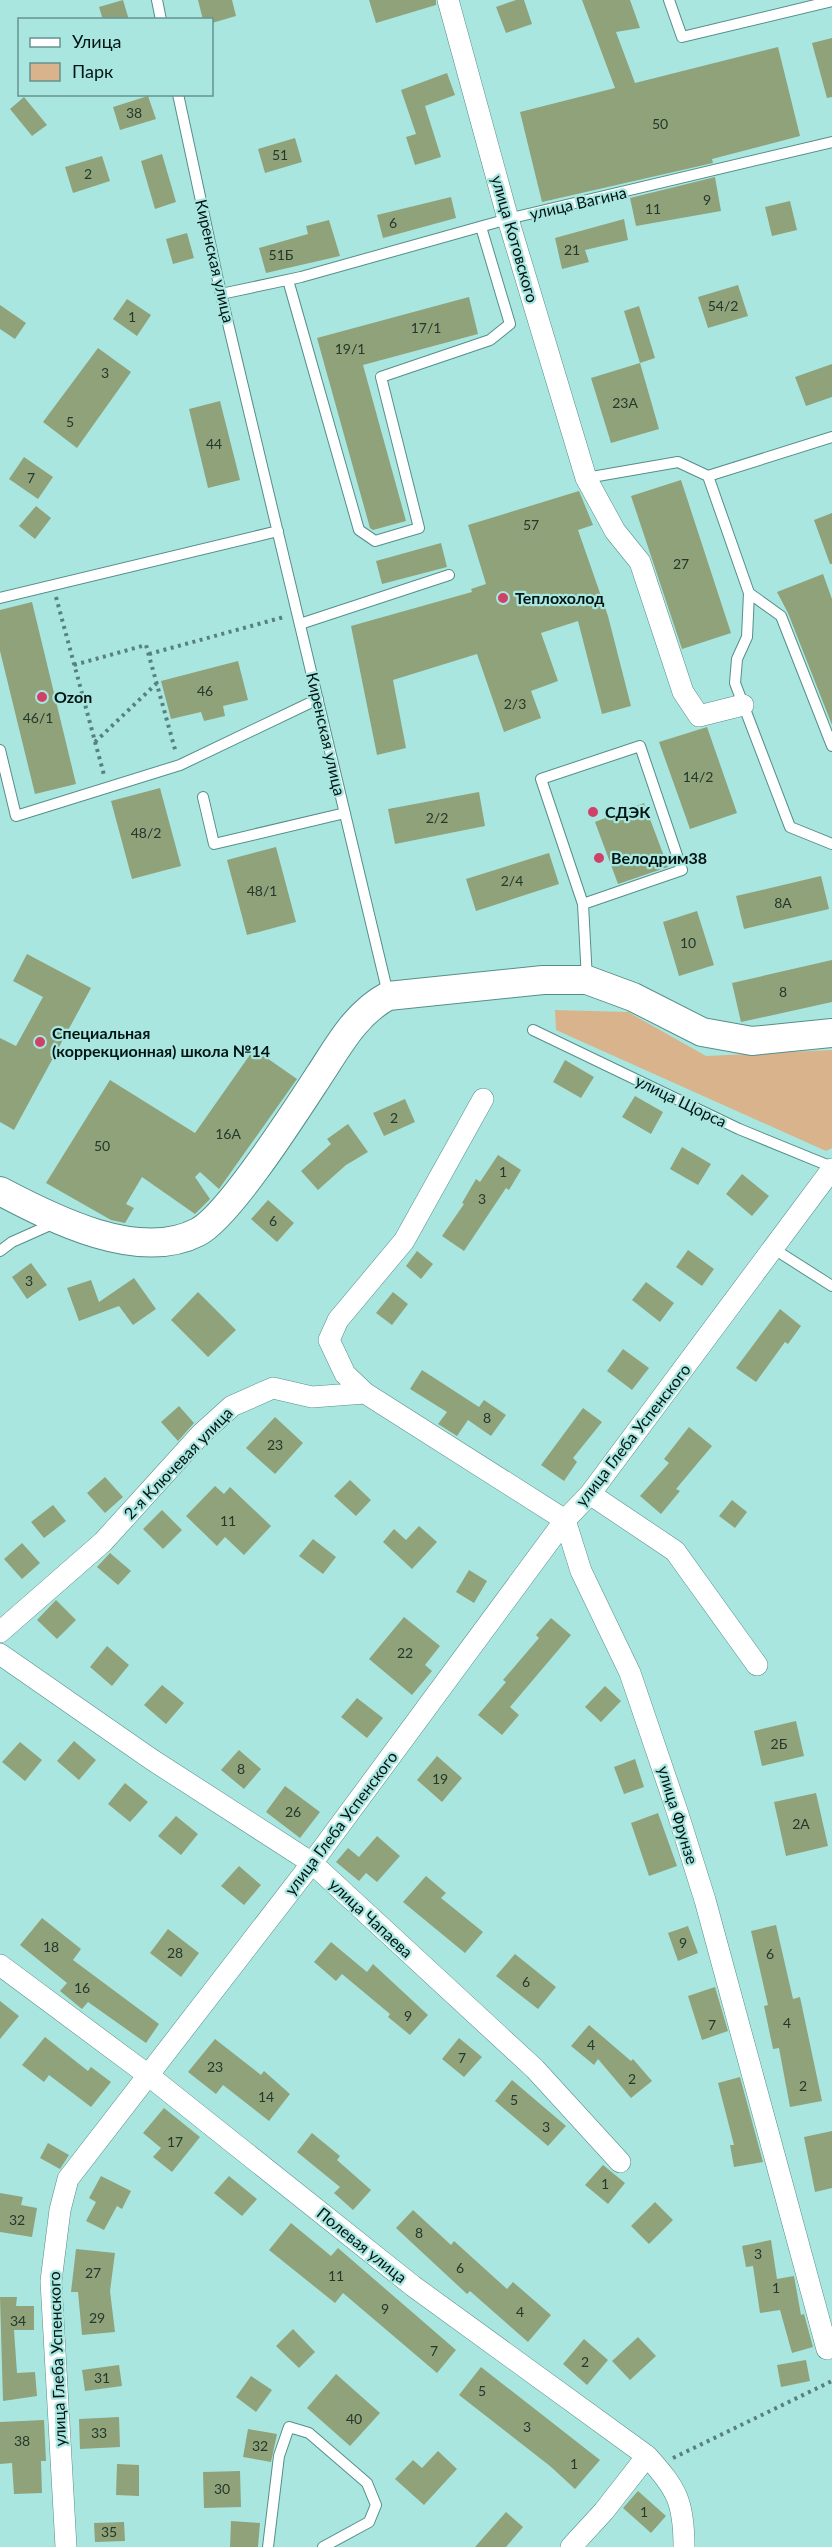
<svg xmlns="http://www.w3.org/2000/svg" width="832" height="2547" font-family="Lato,sans-serif">
<style>
.green{fill:#d8b38b}
.building{fill:#8fa27a}
.lines{fill:none;stroke-linecap:round;stroke-linejoin:round}
.lane-casing{stroke:#558f8a;stroke-width:12}
.street-casing{stroke:#558f8a;stroke-width:22}
.secondary-casing{stroke:#558f8a;stroke-width:30}
.path{stroke:#58817d;stroke-width:4;stroke-dasharray:3 4.5;stroke-linecap:butt}
.lane{stroke:#fff;stroke-width:10}
.street{stroke:#fff;stroke-width:21}
.secondary{stroke:#fff;stroke-width:28}
.poi-dot{fill:#cf4167;stroke:#aae6e0;stroke-width:2}
.labels{text-anchor:middle;stroke-width:4.5;stroke-linejoin:round;paint-order:stroke}
.number-label{font-size:14px;fill:#24382d}
.street-label{font-size:16px;fill:#001513;stroke:#aae6e0}
.poi-label{font-size:16px;font-weight:bold;fill:#001513;stroke:#aae6e0;text-anchor:start}
</style>
<rect width="100%" height="100%" fill="#aae6e0"/>
<path class="green" d="M555,1010L628,1012L706,1056L832,1050V1148L826,1151L556,1030Z"/>
<path class="building" d="M123,0L129,20H103L99,7Z
M198,0H232L236,16L212,23V20H203Z
M369,0H436V5L376,23Z
M516,0H524L532,24L506,33L496,7Z
M582,0H630L640,28L616,32L635,83L778,47L800,136L712,159L713,163L542,202L520,112L615,88Z
M832,38V97L827,98L812,43Z
M447,73L455,95L425,106L441,157L415,165L406,137L416,134L401,90Z
M148,96L156,119L120,130L113,107Z
M24,97L47,125L32,136L10,109Z
M295,138L302,162L265,173L258,149Z
M162,154L176,202L155,209L141,161Z
M102,156L110,181L73,193L65,167Z
M715,177L721,211L636,226L630,198Z
M451,197L456,218L383,238L377,215Z
M790,201L797,230L772,236L765,207Z
M624,219L628,240L585,250L589,262L562,269L555,238Z
M329,220L340,256L266,273L259,248L308,234L306,226Z
M187,233L194,258L173,264L166,239Z
M738,285L748,316L708,328L698,297Z
M469,297L478,334L363,365L406,521L373,530L370,528L317,338Z
M127,299L151,315L137,336L113,319Z
M0,305L26,323L15,339L0,329Z
M639,306L655,358L640,363L624,311Z
M98,348L131,372L77,448L43,422Z
M640,363L659,429L611,443L591,378Z
M832,364V397L806,406L795,377Z
M220,401L240,480L208,488L189,409Z
M24,457L53,477L38,499L9,479Z
M681,480L731,633L682,649L631,496Z
M579,491L593,525L578,530L608,616L631,706L602,714L578,621L541,633L558,681L531,691L541,718L504,732L477,654L393,680L406,748L377,755L351,626L472,592L471,589L486,584L468,525Z
M36,506L51,518L35,539L19,526Z
M832,513V564H830L814,520Z
M441,543L447,567L382,584L376,561Z
M823,574L832,599V725L788,613L777,592Z
M32,602L76,784L35,794L0,651V610Z
M238,661L248,700L223,706L225,716L204,721L201,712L171,719L161,681Z
M707,727L737,813L690,829L659,742Z
M160,788L181,866L132,879L111,801Z
M479,792L485,826L395,844L388,809Z
M644,803L668,867L618,884L595,822Z
M276,847L296,922L247,935L227,860Z
M549,853L559,884L476,911L466,879Z
M821,876L829,909L744,929L736,896Z
M697,911L714,965L679,976L663,922Z
M27,954L91,988L14,1130L0,1122V1038L16,1046L43,997L13,981Z
M832,960V1002L741,1022L732,983Z
M254,1049L297,1079L219,1189L200,1172L195,1177L210,1199L195,1214L142,1177L126,1204L134,1208L125,1223L111,1220L46,1183L110,1080L195,1133Z
M565,1060L594,1077L581,1098L553,1082Z
M635,1096L663,1112L651,1134L622,1117Z
M405,1099L415,1122L384,1136L373,1113Z
M348,1124L368,1152L346,1165L318,1190L301,1171L331,1144L327,1139Z
M682,1147L711,1164L698,1185L670,1169Z
M498,1155L521,1170L509,1190L506,1188L464,1251L442,1236L464,1204L462,1203L476,1179L480,1182Z
M742,1174L769,1196L752,1216L726,1194Z
M268,1200L294,1223L277,1242L251,1219Z
M688,1250L714,1269L702,1286L676,1267Z
M417,1251L433,1264L421,1279L406,1266Z
M31,1263L47,1285L27,1299L12,1277Z
M134,1278L156,1309L133,1325L119,1306L79,1321L67,1288L91,1280L99,1302Z
M646,1282L674,1303L660,1322L632,1300Z
M198,1292L236,1330L208,1357L171,1320Z
M393,1292L408,1304L392,1325L376,1313Z
M780,1309L801,1326L788,1344L785,1342L756,1382L736,1368Z
M623,1349L649,1368L632,1390L607,1371Z
M422,1370L479,1407L484,1400L506,1415L491,1436L468,1420L457,1436L438,1424L447,1412L410,1389Z
M179,1406L194,1423L178,1441L161,1422Z
M583,1408L602,1422L573,1458L577,1462L564,1481L541,1465Z
M275,1417L303,1443L275,1474L246,1448Z
M689,1427L712,1446L676,1489L680,1491L661,1514L640,1496L669,1463L664,1459Z
M105,1477L123,1497L105,1513L87,1493Z
M350,1480L371,1500L356,1516L334,1496Z
M215,1486L224,1494L230,1487L271,1526L244,1555L225,1537L217,1546L186,1516Z
M732,1500L747,1512L735,1528L719,1516Z
M53,1505L66,1521L44,1538L31,1522Z
M162,1510L182,1530L163,1549L143,1529Z
M419,1526L437,1542L412,1569L383,1542L394,1529L406,1540Z
M313,1539L336,1557L323,1574L299,1556Z
M22,1543L40,1563L22,1579L4,1559Z
M110,1553L131,1571L118,1585L97,1567Z
M469,1570L487,1581L474,1603L456,1592Z
M56,1600L76,1620L57,1639L37,1620Z
M404,1617L440,1646L425,1665L432,1671L412,1695L369,1659Z
M551,1618L571,1635L510,1707L519,1715L502,1735L478,1715L506,1682L503,1680L539,1638L536,1635Z
M107,1646L129,1665L112,1686L90,1667Z
M162,1685L184,1703L166,1724L144,1705Z
M605,1686L621,1701L601,1722L585,1707Z
M357,1698L383,1718L367,1738L341,1717Z
M796,1721L804,1756L762,1766L754,1731Z
M74,1741L96,1760L79,1780L57,1761Z
M20,1742L42,1760L25,1781L2,1762Z
M239,1750L261,1769L244,1789L221,1770Z
M437,1756L462,1778L442,1802L417,1780Z
M635,1759L644,1787L624,1794L614,1767Z
M125,1783L148,1802L130,1822L108,1804Z
M285,1786L320,1812L300,1838L266,1812Z
M816,1793L828,1846L786,1856L774,1802Z
M658,1813L677,1866L649,1876L631,1823Z
M176,1816L198,1834L181,1855L158,1836Z
M377,1836L400,1856L377,1882L366,1873L359,1881L336,1862L348,1848L359,1857Z
M239,1866L261,1885L244,1905L221,1886Z
M426,1876L446,1893L441,1898L483,1932L465,1953L403,1902Z
M42,1918L81,1949L73,1960L159,2024L146,2043L88,2002L82,2009L60,1991L67,1983L20,1945Z
M776,1925L793,1999L800,1997L822,2101L790,2107L779,2048L773,2049L764,2006L768,2005L751,1931Z
M688,1926L698,1953L678,1961L668,1933Z
M168,1929L199,1953L181,1977L150,1953Z
M331,1942L367,1972L373,1964L428,2015L410,2035L388,2017L390,2014L342,1974L336,1981L314,1962Z
M515,1954L556,1987L538,2009L496,1976Z
M715,1987L728,2031L702,2040L688,1996Z
M0,2001L19,2016L0,2039Z
M589,2025L631,2061L633,2059L652,2081L631,2098L598,2059L594,2065L571,2046Z
M45,2037L88,2071L91,2067L111,2082L91,2107L49,2075L44,2082L22,2065Z
M459,2038L482,2057L464,2077L442,2059Z
M215,2039L261,2075L264,2071L290,2094L269,2121L223,2085L216,2094L188,2072Z
M740,2077L763,2162L734,2167L730,2145H734L718,2083Z
M512,2080L566,2126L548,2146L495,2101Z
M164,2108L200,2137L172,2172L153,2157L161,2148L143,2133Z
M832,2131V2188L815,2192L804,2137Z
M312,2133L340,2156L337,2160L371,2190L353,2210L334,2193L340,2187L297,2152Z
M48,2143L69,2155L60,2169L40,2158Z
M603,2165L625,2183L608,2204L585,2185Z
M101,2176L131,2191L122,2209L117,2206L104,2230L86,2221L96,2202L89,2198Z
M229,2176L257,2199L242,2216L214,2193Z
M0,2193L23,2197L21,2205L37,2208L32,2237L0,2232Z
M655,2202L673,2220L649,2244L631,2226Z
M413,2210L451,2245L454,2241L507,2289L513,2282L551,2315L528,2342L470,2291L467,2294L396,2228Z
M291,2223L331,2256L338,2248L456,2350L437,2373L343,2293L335,2303L269,2250Z
M771,2240L777,2279L794,2276L801,2315L804,2314L813,2347L792,2353L780,2310L760,2313L753,2266L746,2267L742,2246Z
M76,2249L115,2253L110,2291L115,2332L82,2335L78,2292H71Z
M0,2297H17L16,2306H34V2330H14L17,2373L35,2372L37,2396L3,2401Z
M293,2329L315,2352L299,2368L276,2346Z
M638,2337L656,2356L630,2380L612,2361Z
M584,2339L608,2360L587,2385L563,2364Z
M806,2360L810,2381L781,2387L777,2365Z
M119,2365L122,2386L85,2391L82,2370Z
M481,2367L600,2460L575,2489L550,2466L459,2395Z
M336,2374L380,2413L350,2446L307,2408Z
M251,2376L272,2390L256,2412L236,2397Z
M119,2417L120,2447L80,2449L79,2419Z
M44,2420L46,2461H41L42,2493L14,2494L12,2463L0,2464V2422Z
M248,2429L277,2434L271,2462L243,2457Z
M438,2451L457,2469L424,2505L395,2479L413,2460L422,2468Z
M117,2464L139,2465V2496L116,2495Z
M240,2471L241,2507L204,2508L203,2472Z
M638,2491L666,2516L651,2533L623,2508Z
M506,2512L523,2527L506,2547H475Z
M231,2521L260,2523L258,2547H230Z
M124,2522L125,2541L95,2542L94,2523Z"/>
<g class="lines">
<g class="lane-casing">
<path id="lane" d="M157,0L161,20
M669,0L682,37L832,1
M178,94L221,294L388,994
M288,280L359,530L375,541L419,528L381,377L490,340L510,324L481,227
M221,294L301,277L508,219L832,142
M832,437L708,476L749,593L781,616L832,746
M586,478L678,462L708,476
M749,593L747,637L737,659L735,683L790,827L832,844
M0,598L278,531
M300,624L449,575
M0,750L16,816L180,765L318,699
M203,797L214,844L345,813
M583,904L541,779L640,746L682,870L583,904L587,980
M533,1030L739,1129L832,1167
M774,1249L832,1286
M0,1251L12,1242L57,1222
M268,2547L279,2456L289,2427L309,2433L367,2483L376,2505L369,2522L323,2547"/>
</g>
<g class="street-casing">
<path id="street" d="M448,0L508,219L586,478L615,531L640,562L683,692L699,716L743,705
M365,1393L565,1520L581,1571L630,1673L677,1811L705,1900L827,2349
M590,1494L675,1551L757,1665
M0,1632L103,1542L201,1434L232,1406L273,1388L312,1397L365,1393L345,1374L329,1340L338,1320L404,1241L483,1099
M0,1654L151,1759L312,1863L535,2069L620,2162
M0,1965L148,2075L413,2286L647,2456C677,2489 684,2502 684,2547
M66,2547L51,2281L60,2210L68,2179L312,1863L565,1520L590,1494L832,1169
M571,2547L604,2511L647,2456"/>
</g>
<g class="secondary-casing">
<path id="secondary" d="M0,1191C53,1219 139,1263 198,1232C230,1215 297,1109 320,1074C339,1045 356,1013 388,996L543,980H587L633,997L702,1032L752,1041L832,1033"/>
</g>
<path class="path" d="M56,597L104,775
M149,654L284,617
M74,665L146,645L176,753
M95,742L157,683
M673,2458L832,2381"/>
<use href="#lane" class="lane"/>
<use href="#street" class="street"/>
<use href="#secondary" class="secondary"/>
</g>
<g class="poi-dot">
<circle cx="503" cy="598" r="6"/>
<circle cx="42" cy="697" r="6"/>
<circle cx="593" cy="812" r="6"/>
<circle cx="599" cy="858" r="6"/>
<circle cx="40" cy="1042" r="6"/>
</g>
<g class="labels">
<g class="number-label">
<text x="134" y="118">38</text>
<text x="660" y="129">50</text>
<text x="280" y="160">51</text>
<text x="88" y="179">2</text>
<text x="707" y="205">9</text>
<text x="653" y="214">11</text>
<text x="393" y="228">6</text>
<text x="572" y="255">21</text>
<text x="281" y="260">51Б</text>
<text x="723" y="311">54/2</text>
<text x="132" y="322">1</text>
<text x="426" y="333">17/1</text>
<text x="350" y="354">19/1</text>
<text x="105" y="378">3</text>
<text x="625" y="408">23А</text>
<text x="70" y="427">5</text>
<text x="214" y="449">44</text>
<text x="31" y="483">7</text>
<text x="531" y="530">57</text>
<text x="681" y="569">27</text>
<text x="205" y="696">46</text>
<text x="515" y="709">2/3</text>
<text x="38" y="723">46/1</text>
<text x="698" y="782">14/2</text>
<text x="437" y="823">2/2</text>
<text x="146" y="838">48/2</text>
<text x="512" y="886">2/4</text>
<text x="262" y="896">48/1</text>
<text x="783" y="908">8А</text>
<text x="688" y="948">10</text>
<text x="783" y="997">8</text>
<text x="394" y="1123">2</text>
<text x="228" y="1139">16А</text>
<text x="102" y="1151">50</text>
<text x="503" y="1177">1</text>
<text x="482" y="1204">3</text>
<text x="273" y="1226">6</text>
<text x="29" y="1286">3</text>
<text x="487" y="1423">8</text>
<text x="275" y="1450">23</text>
<text x="228" y="1526">11</text>
<text x="405" y="1658">22</text>
<text x="779" y="1749">2Б</text>
<text x="241" y="1774">8</text>
<text x="440" y="1784">19</text>
<text x="293" y="1817">26</text>
<text x="801" y="1829">2А</text>
<text x="683" y="1948">9</text>
<text x="51" y="1952">18</text>
<text x="175" y="1958">28</text>
<text x="770" y="1959">6</text>
<text x="526" y="1987">6</text>
<text x="82" y="1993">16</text>
<text x="408" y="2021">9</text>
<text x="787" y="2028">4</text>
<text x="712" y="2030">7</text>
<text x="591" y="2050">4</text>
<text x="462" y="2063">7</text>
<text x="215" y="2072">23</text>
<text x="632" y="2084">2</text>
<text x="803" y="2091">2</text>
<text x="266" y="2102">14</text>
<text x="514" y="2105">5</text>
<text x="546" y="2132">3</text>
<text x="175" y="2147">17</text>
<text x="605" y="2189">1</text>
<text x="17" y="2225">32</text>
<text x="419" y="2238">8</text>
<text x="758" y="2259">3</text>
<text x="460" y="2273">6</text>
<text x="93" y="2278">27</text>
<text x="336" y="2281">11</text>
<text x="776" y="2293">1</text>
<text x="385" y="2314">9</text>
<text x="520" y="2317">4</text>
<text x="97" y="2323">29</text>
<text x="18" y="2326">34</text>
<text x="434" y="2356">7</text>
<text x="585" y="2367">2</text>
<text x="102" y="2383">31</text>
<text x="482" y="2396">5</text>
<text x="354" y="2424">40</text>
<text x="527" y="2432">3</text>
<text x="99" y="2438">33</text>
<text x="22" y="2446">38</text>
<text x="260" y="2451">32</text>
<text x="574" y="2469">1</text>
<text x="222" y="2494">30</text>
<text x="644" y="2517">1</text>
<text x="109" y="2537">35</text>
</g>
<g class="street-label">
<text transform="translate(578 203) rotate(-13)" y="6">улица Вагина</text>
<text transform="translate(515 239) rotate(74)" y="6">улица Котовского</text>
<text transform="translate(215 261) rotate(77)" y="6">Киренская улица</text>
<text transform="translate(326 734) rotate(77)" y="6">Киренская улица</text>
<text transform="translate(681 1101) rotate(26)" y="6">улица Щорса</text>
<text transform="translate(633 1435) rotate(-52)" y="6">улица Глеба Успенского</text>
<text transform="translate(178 1463) rotate(-46)" y="6">2-я Ключевая улица</text>
<text transform="translate(678 1815) rotate(73)" y="6">улица Фрунзе</text>
<text transform="translate(341 1823) rotate(-53)" y="6">улица Глеба Успенского</text>
<text transform="translate(371 1918) rotate(43)" y="6">улица Чапаева</text>
<text transform="translate(362 2245) rotate(39)" y="6">Полевая улица</text>
<text transform="translate(57 2359) rotate(-92)" y="6">улица Глеба Успенского</text>
</g>
<g class="poi-label">
<text x="515" y="604">Теплохолод</text>
<text x="54" y="703">Ozon</text>
<text x="605" y="818">СДЭК</text>
<text x="611" y="864">Велодрим38</text>
<text x="52" y="1039">Специальная<tspan x="52" dy="18">(коррекционная) школа №14</tspan></text>
</g>
</g>
<rect x="18" y="18" width="195" height="78" fill="#aae6e0" stroke="#66928e" stroke-width="1.5"/>
<rect x="30" y="38" width="30" height="9" fill="#ffffff" stroke="#66928e" stroke-width="1.5"/>
<text x="72" y="48" font-size="18" fill="#001513">Улица</text>
<rect x="30" y="63" width="30" height="18" fill="#d8b38b" stroke="#66928e" stroke-width="1.5"/>
<text x="72" y="78" font-size="18" fill="#001513">Парк</text>
</svg>
